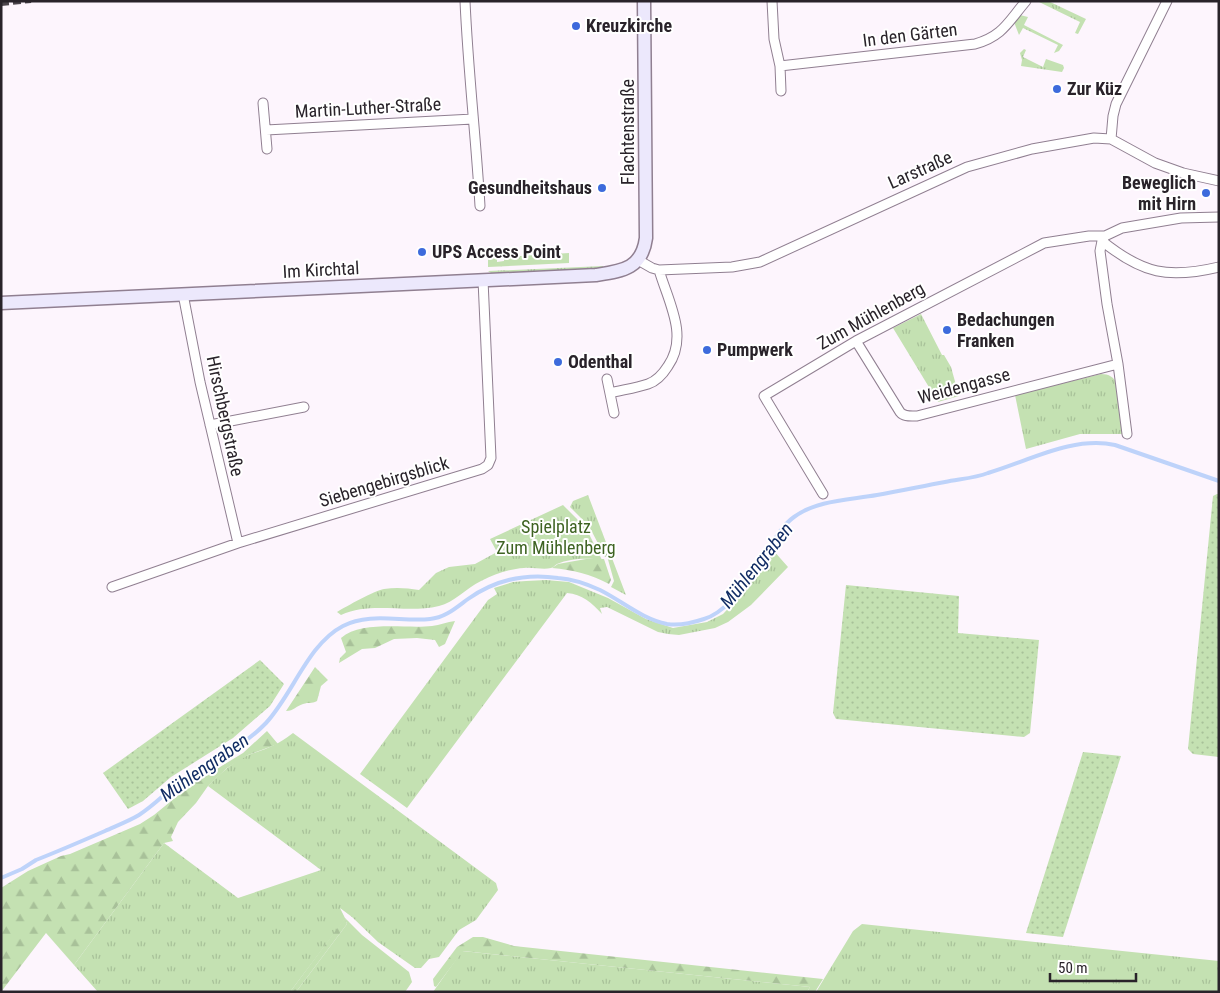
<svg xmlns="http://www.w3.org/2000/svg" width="1220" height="993" font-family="'Roboto Condensed',sans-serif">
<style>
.grass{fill:url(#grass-tufts)}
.forest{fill:url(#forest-firs)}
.garden{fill:url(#garden-dots)}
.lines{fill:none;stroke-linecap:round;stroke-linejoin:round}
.stream{stroke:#bed3fa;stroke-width:4}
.street-casing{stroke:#907f91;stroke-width:11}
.secondary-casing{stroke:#907f91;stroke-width:15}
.street{stroke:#fff;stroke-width:9}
.secondary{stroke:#ece8fc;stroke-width:12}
.rail{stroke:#4b444b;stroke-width:4;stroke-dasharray:8 4;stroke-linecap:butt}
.poi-dot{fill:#3d6bdc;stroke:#fff;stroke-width:2}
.labels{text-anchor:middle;stroke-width:4;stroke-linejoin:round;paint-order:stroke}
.poi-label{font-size:18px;font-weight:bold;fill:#29232a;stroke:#fff;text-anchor:start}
.street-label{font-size:18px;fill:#29232a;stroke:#fff}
.park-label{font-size:18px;fill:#3e6322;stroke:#fff}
.water-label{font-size:19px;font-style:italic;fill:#112c64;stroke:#fff}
</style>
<defs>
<pattern id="grass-tufts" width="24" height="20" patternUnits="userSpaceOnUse" patternTransform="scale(1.25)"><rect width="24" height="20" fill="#c4e1b2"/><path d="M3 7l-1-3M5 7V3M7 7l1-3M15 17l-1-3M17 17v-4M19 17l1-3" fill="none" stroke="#a8c199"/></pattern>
<pattern id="forest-firs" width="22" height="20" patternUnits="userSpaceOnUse" patternTransform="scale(1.25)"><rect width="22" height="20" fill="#c4e1b2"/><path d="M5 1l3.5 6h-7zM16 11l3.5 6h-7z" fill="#a8c199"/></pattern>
<pattern id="garden-dots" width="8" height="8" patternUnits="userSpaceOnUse" patternTransform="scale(1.25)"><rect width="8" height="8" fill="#c4e1b2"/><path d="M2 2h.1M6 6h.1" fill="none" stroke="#a8c199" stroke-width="1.8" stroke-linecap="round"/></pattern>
</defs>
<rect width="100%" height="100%" fill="#fdf5fd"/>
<path class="grass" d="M1037,1H1048L1086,19L1078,34L1075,33L1080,22Z
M1020,15L1028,17L1024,25L1063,45L1059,51L1054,53L1058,45L1023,28L1019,35L1014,22Z
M1024,49L1026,50L1023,57L1043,67L1046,59L1063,65L1064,68L1062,72L1021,66L1022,60L1020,53Z
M569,253V263L488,267V257H497V262L504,261V257Z
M603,266V268L491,273L488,271Z
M921,314L942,355H944L951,367L959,396L938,402L893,328Z
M1101,374C1109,374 1114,377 1117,384L1125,434H1080L1026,449L1015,395Z
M588,495L626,595L611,587L614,581L607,556L605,557L589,526L570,507L573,501Z
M563,505L586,528L602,560C588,558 571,558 557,564C554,566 554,567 551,568C543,570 533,567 524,568C509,569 495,574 481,581C466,588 454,603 439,606C406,614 372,601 341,615L337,612C347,606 374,591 384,589C396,587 407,588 419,590L436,573L449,567L475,564L497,552L490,539Z
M773,550L788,567L751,605L728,622L715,628L679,635L668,634L658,632L607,607L600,608L602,614C592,603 582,594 567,593L407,808L360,774L488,600L497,594L494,588L513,582L526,581L546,580L569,582L608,598L646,619L673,628L707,622L723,614L745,591Z
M293,733L496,883L498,890L476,920L459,930L439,957L429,959L421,968H415L378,942L352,917L340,908L345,918L362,935L409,972L412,982L405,992H296L347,924L345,919L290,992H98L74,965L164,843L238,898L321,870L208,786C220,774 232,762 248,755C268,748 276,746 293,733Z
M862,924L1219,961V992H816L853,931Z
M462,951L810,987L807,992H433Z"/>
<path class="forest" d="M586,559H604L611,580L609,584C590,574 573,570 552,568L558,564Z
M455,621L445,644L439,647L435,640L417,638L394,639L375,648L362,649L339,663L340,658L346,652L341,638C362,620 406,629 432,626C440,625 447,622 455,621Z
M315,667L328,680L321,686L317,701C311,704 309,702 303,704C296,706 294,711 286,711Z
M267,731L278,744L248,755L227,768L208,786L196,803L178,822L171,837L173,841L164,843L74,965L46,933L1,992V888L28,871L61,856L70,854L140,824L154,815L192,784L243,753Z
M345,918L347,924L296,992H290Z
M473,937H483L514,946L823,979L815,992H807L810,987L463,951L436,987L434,986L433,979L457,947Z"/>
<path class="garden" d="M1217,494H1219V757L1193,754L1188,749L1213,496Z
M846,585L959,596L958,633L1039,640L1030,733L1024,737L836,719L833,713Z
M260,660L284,684L270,706L233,738L171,777L143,801L128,809L103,773Z
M1083,752L1121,756L1063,937L1026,933Z"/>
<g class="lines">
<path class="stream" d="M1,878L22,869L36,860C59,851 82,841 105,831C116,826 129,821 139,815C155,805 168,790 183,780C211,762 243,747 266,723C293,694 308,644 343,626C369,612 402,622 430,619C445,618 457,607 468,599C495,580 525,573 558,578C572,579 587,584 600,590C622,601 642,619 667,624C679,626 692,623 704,619C728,612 751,578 764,557C773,543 780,527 794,517C817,500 849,500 877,495C900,491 923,486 945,482C960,479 975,478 988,473C1029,461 1072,436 1115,445L1219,481"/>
<g class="street-casing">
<path id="street" d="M465,1C468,70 476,138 480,206
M772,1L774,39L780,66L781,91
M780,66L975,44C1003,36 1008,22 1026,1
M263,103L267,149
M266,130L473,119
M1111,139L1113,116L1116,104L1167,1
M1105,236L1102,241C1143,274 1168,279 1219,267
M1102,241L1100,251L1107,304L1118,364L1127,434
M638,260L652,268L659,270L732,267L760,262L967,167L1032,149L1094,138L1111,139L1155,163L1183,173L1219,181
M183,294L200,382L238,543
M856,341L900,412C904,417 910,416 917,416L1118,364
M607,379L614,413
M610,393C622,390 636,388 648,384C657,381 663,374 668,366C689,336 668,301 659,270
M210,425L304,407
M823,494L764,396L856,341L1044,243L1089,236H1105L1122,228L1181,218L1219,217
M112,587L238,543L482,469L488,465L491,458L483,280"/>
</g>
<g class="secondary-casing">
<path id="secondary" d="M1,303L596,275C622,271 642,269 646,238L644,1"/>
</g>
<use href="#street" class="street"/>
<use href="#secondary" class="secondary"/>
<path class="rail" d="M1,4L31,1"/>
</g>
<g class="poi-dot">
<circle cx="576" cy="26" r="5"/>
<circle cx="1057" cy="89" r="5"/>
<circle cx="602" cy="188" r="5"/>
<circle cx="1206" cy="193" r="5"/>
<circle cx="422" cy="252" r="5"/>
<circle cx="947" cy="330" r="5"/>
<circle cx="707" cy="350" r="5"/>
<circle cx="558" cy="362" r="5"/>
</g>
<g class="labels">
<g class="poi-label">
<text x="586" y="32">Kreuzkirche</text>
<text x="1067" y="95">Zur Küz</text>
<text x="1196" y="189" text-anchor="end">Beweglich<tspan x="1196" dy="21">mit Hirn</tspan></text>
<text x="592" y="194" text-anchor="end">Gesundheitshaus</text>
<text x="432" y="258">UPS Access Point</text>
<text x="957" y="326">Bedachungen<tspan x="957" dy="21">Franken</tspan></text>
<text x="717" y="356">Pumpwerk</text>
<text x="568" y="368">Odenthal</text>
</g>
<g class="street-label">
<text transform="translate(910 35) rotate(-7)" y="6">In den Gärten</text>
<text transform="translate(368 108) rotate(-3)" y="6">Martin-Luther-Straße</text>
<text transform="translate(628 132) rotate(-90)" y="6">Flachtenstraße</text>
<text transform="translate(920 170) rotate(-24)" y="6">Larstraße</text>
<text transform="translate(321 270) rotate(-3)" y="6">Im Kirchtal</text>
<text transform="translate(871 316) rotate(-29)" y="6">Zum Mühlenberg</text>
<text transform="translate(964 386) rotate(-15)" y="6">Weidengasse</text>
<text transform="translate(225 416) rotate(78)" y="6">Hirschbergstraße</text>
<text transform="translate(384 482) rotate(-17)" y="6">Siebengebirgsblick</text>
</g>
<g class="park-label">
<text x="556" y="533">Spielplatz<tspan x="556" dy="21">Zum Mühlenberg</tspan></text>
</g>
<g class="water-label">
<text transform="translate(756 565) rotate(-51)" y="7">Mühlengraben</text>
<text transform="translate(204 767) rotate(-35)" y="7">Mühlengraben</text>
</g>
</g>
<rect width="1220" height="993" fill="none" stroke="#29232a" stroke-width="5"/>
<path d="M1050 973v8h86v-8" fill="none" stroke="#29232a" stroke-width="2.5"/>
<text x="1058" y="973" font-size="15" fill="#29232a" stroke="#ffffff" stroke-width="4" paint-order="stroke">50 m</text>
</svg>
